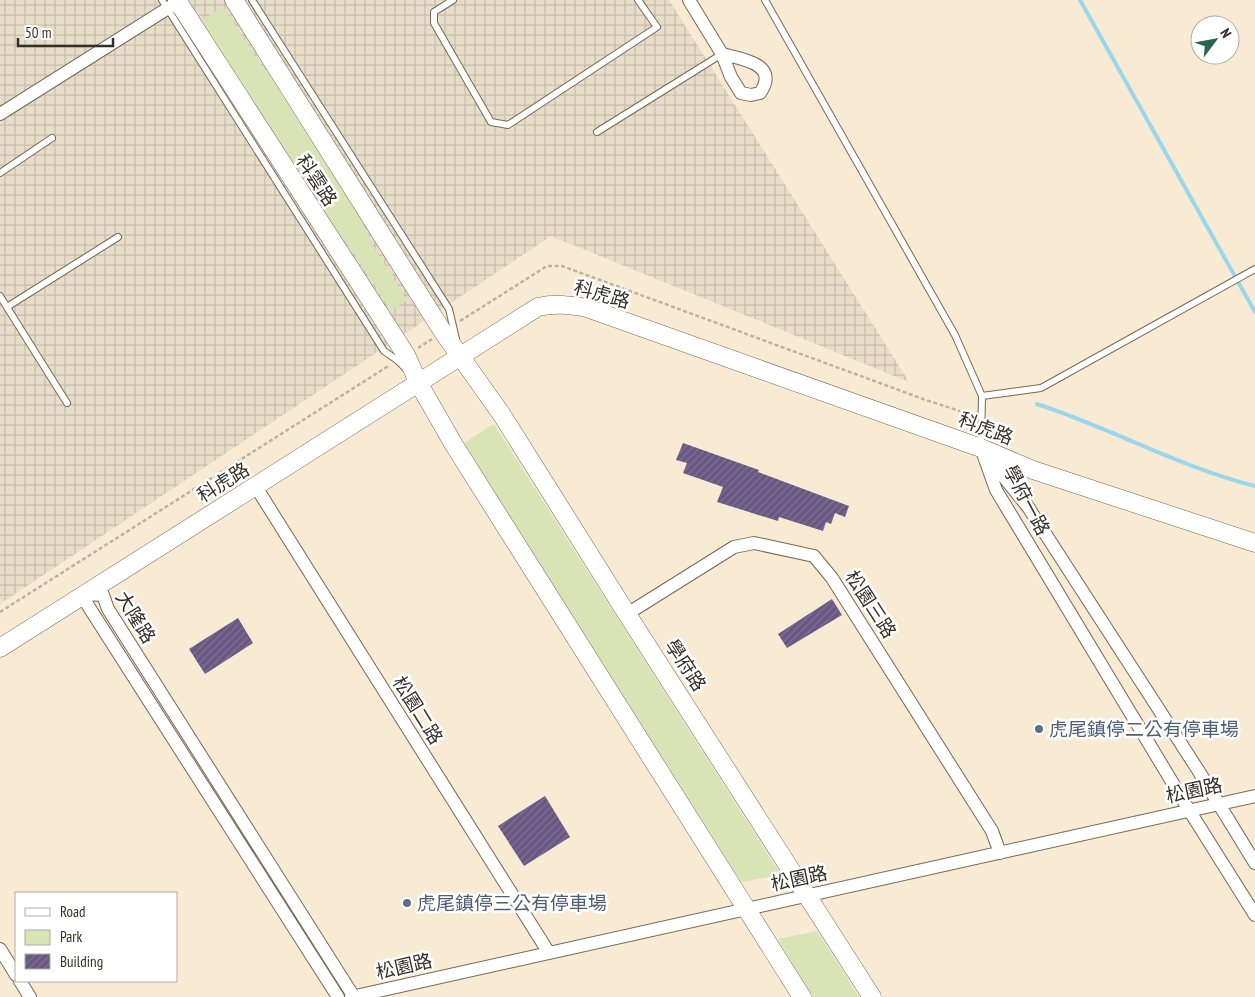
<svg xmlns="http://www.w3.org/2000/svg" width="1255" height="997" font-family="'PT Sans Narrow','Noto Sans TC',sans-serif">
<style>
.industrial{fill:url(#industrial-grid)}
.green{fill:#d9e4b6}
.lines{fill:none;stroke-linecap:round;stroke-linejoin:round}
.stream{stroke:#99d7ec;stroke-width:4}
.building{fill:url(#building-hatch)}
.lane-casing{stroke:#756954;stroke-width:8}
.street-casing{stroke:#756954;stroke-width:14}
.secondary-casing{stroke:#756954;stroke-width:19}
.path{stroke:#bdb19f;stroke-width:2.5;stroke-dasharray:4 2.5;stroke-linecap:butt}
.lane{stroke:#fff;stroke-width:6}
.street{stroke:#fff;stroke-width:12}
.secondary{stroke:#fff;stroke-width:18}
.service-dot{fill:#5c6f8a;stroke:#fff;stroke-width:2}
.labels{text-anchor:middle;stroke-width:5;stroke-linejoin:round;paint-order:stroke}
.street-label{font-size:19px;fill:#342f26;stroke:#fff}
.service-label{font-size:19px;fill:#4e5e75;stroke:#fff;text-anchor:start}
</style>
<defs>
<pattern id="industrial-grid" width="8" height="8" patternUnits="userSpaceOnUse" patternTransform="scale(1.25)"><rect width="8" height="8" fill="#e8ddc9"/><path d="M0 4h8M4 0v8" fill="none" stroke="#c8beac"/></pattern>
<pattern id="building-hatch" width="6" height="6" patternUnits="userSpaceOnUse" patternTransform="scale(1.25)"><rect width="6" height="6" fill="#695883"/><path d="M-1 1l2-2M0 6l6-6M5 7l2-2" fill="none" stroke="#7f7292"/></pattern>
</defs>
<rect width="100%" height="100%" fill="#f9ead3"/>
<path class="industrial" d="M0,0H669L909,382L551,236L0,604Z"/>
<path class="green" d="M223,6L261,65L281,89L351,200L375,249L407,300L391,311L350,247L325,217L200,22Z
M494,424L781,875L741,882L464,443Z
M817,931L859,997H813L778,939Z"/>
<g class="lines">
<path class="stream" d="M1080,0L1255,312
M1037,404C1111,428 1179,467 1255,486"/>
</g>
<path class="building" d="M683,443L759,470L758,472L849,506L845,517L835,513L831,524L826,522L823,531L779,517L778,521L717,502L723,487L683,473L687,463L676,460Z
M832,599L842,615L787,648L778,634Z
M238,618L253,643L205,674L189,649Z
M545,796L570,837L524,866L498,826Z"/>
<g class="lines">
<g class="lane-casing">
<path id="lane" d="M162,0L384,351L397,360L406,369
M252,0L449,309L456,339
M453,0L434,12V23L491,122L508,125L657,27L638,0
M765,0L955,335L982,396L981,445
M597,132L722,54
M0,173L52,138
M0,296L67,403
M7,307L118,237
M982,396L1041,388L1255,269"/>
</g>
<g class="street-casing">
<path id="street" d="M689,0L722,54L731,77L741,93L751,95L760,93C780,64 742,59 722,54
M0,114L181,0
M981,448L996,490L1189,810L1255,915
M987,456L1028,507L1198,770L1255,863
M256,487L549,953
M627,614L734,547L754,543L814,556L832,578L992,831L1000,853
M0,949L16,975
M20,981L30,997
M338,997L87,604L86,594L103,595L108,609L354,997
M351,997L1255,796"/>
</g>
<g class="secondary-casing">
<path id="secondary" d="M177,0L406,355L419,384L454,445L802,997
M234,0L443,332L502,415L627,614L872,997
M0,648L538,307C555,303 570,305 587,308L981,448L1033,470L1255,543"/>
</g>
<path class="path" d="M460,321L547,266H562L923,399L972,415
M418,348L432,339
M0,612L390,365"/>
<use href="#lane" class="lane"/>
<use href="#street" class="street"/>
<use href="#secondary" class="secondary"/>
</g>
<g class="service-dot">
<circle cx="1039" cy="729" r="5"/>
<circle cx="407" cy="903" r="5"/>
</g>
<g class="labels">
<g class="street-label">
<text transform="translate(317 180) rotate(57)" y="7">科雲路</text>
<text transform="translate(602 294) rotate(16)" y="7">科虎路</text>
<text transform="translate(986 428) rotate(21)" y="7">科虎路</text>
<text transform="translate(223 482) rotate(-32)" y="7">科虎路</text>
<text transform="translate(1027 500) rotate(62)" y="7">學府一路</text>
<text transform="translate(871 604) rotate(57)" y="7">松園三路</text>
<text transform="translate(136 617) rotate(58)" y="7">大隆路</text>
<text transform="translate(686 665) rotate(57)" y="7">學府路</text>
<text transform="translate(418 710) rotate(58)" y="7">松園二路</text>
<text transform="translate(1194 790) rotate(-12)" y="7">松園路</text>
<text transform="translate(799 878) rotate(-12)" y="7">松園路</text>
<text transform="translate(404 966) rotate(-13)" y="7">松園路</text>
</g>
<g class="service-label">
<text x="1049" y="736">虎尾鎮停二公有停車場</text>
<text x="417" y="910">虎尾鎮停三公有停車場</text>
</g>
</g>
<rect x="15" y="892" width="162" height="90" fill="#ffffff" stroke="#aeaca8"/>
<rect x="25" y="908" width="25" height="8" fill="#ffffff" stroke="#aeaca8"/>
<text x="60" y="917" font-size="15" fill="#342f26">Road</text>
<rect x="25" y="930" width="25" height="15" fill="#d9e4b6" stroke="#aeaca8"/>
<text x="60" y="942" font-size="15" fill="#342f26">Park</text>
<rect x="25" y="954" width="25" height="15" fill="url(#building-hatch)" stroke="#aeaca8"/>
<text x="60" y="967" font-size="15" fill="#342f26">Building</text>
<g transform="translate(1215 40) rotate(58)"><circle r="24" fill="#ffffff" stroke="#aeaca8"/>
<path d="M0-4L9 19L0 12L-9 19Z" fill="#2b644c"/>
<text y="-8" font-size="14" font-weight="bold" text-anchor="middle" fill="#342f26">N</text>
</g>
<path d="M18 38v8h95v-8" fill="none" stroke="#342f26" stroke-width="2.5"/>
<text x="25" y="38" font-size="15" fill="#342f26" stroke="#ffffff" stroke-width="4" paint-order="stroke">50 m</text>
</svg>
